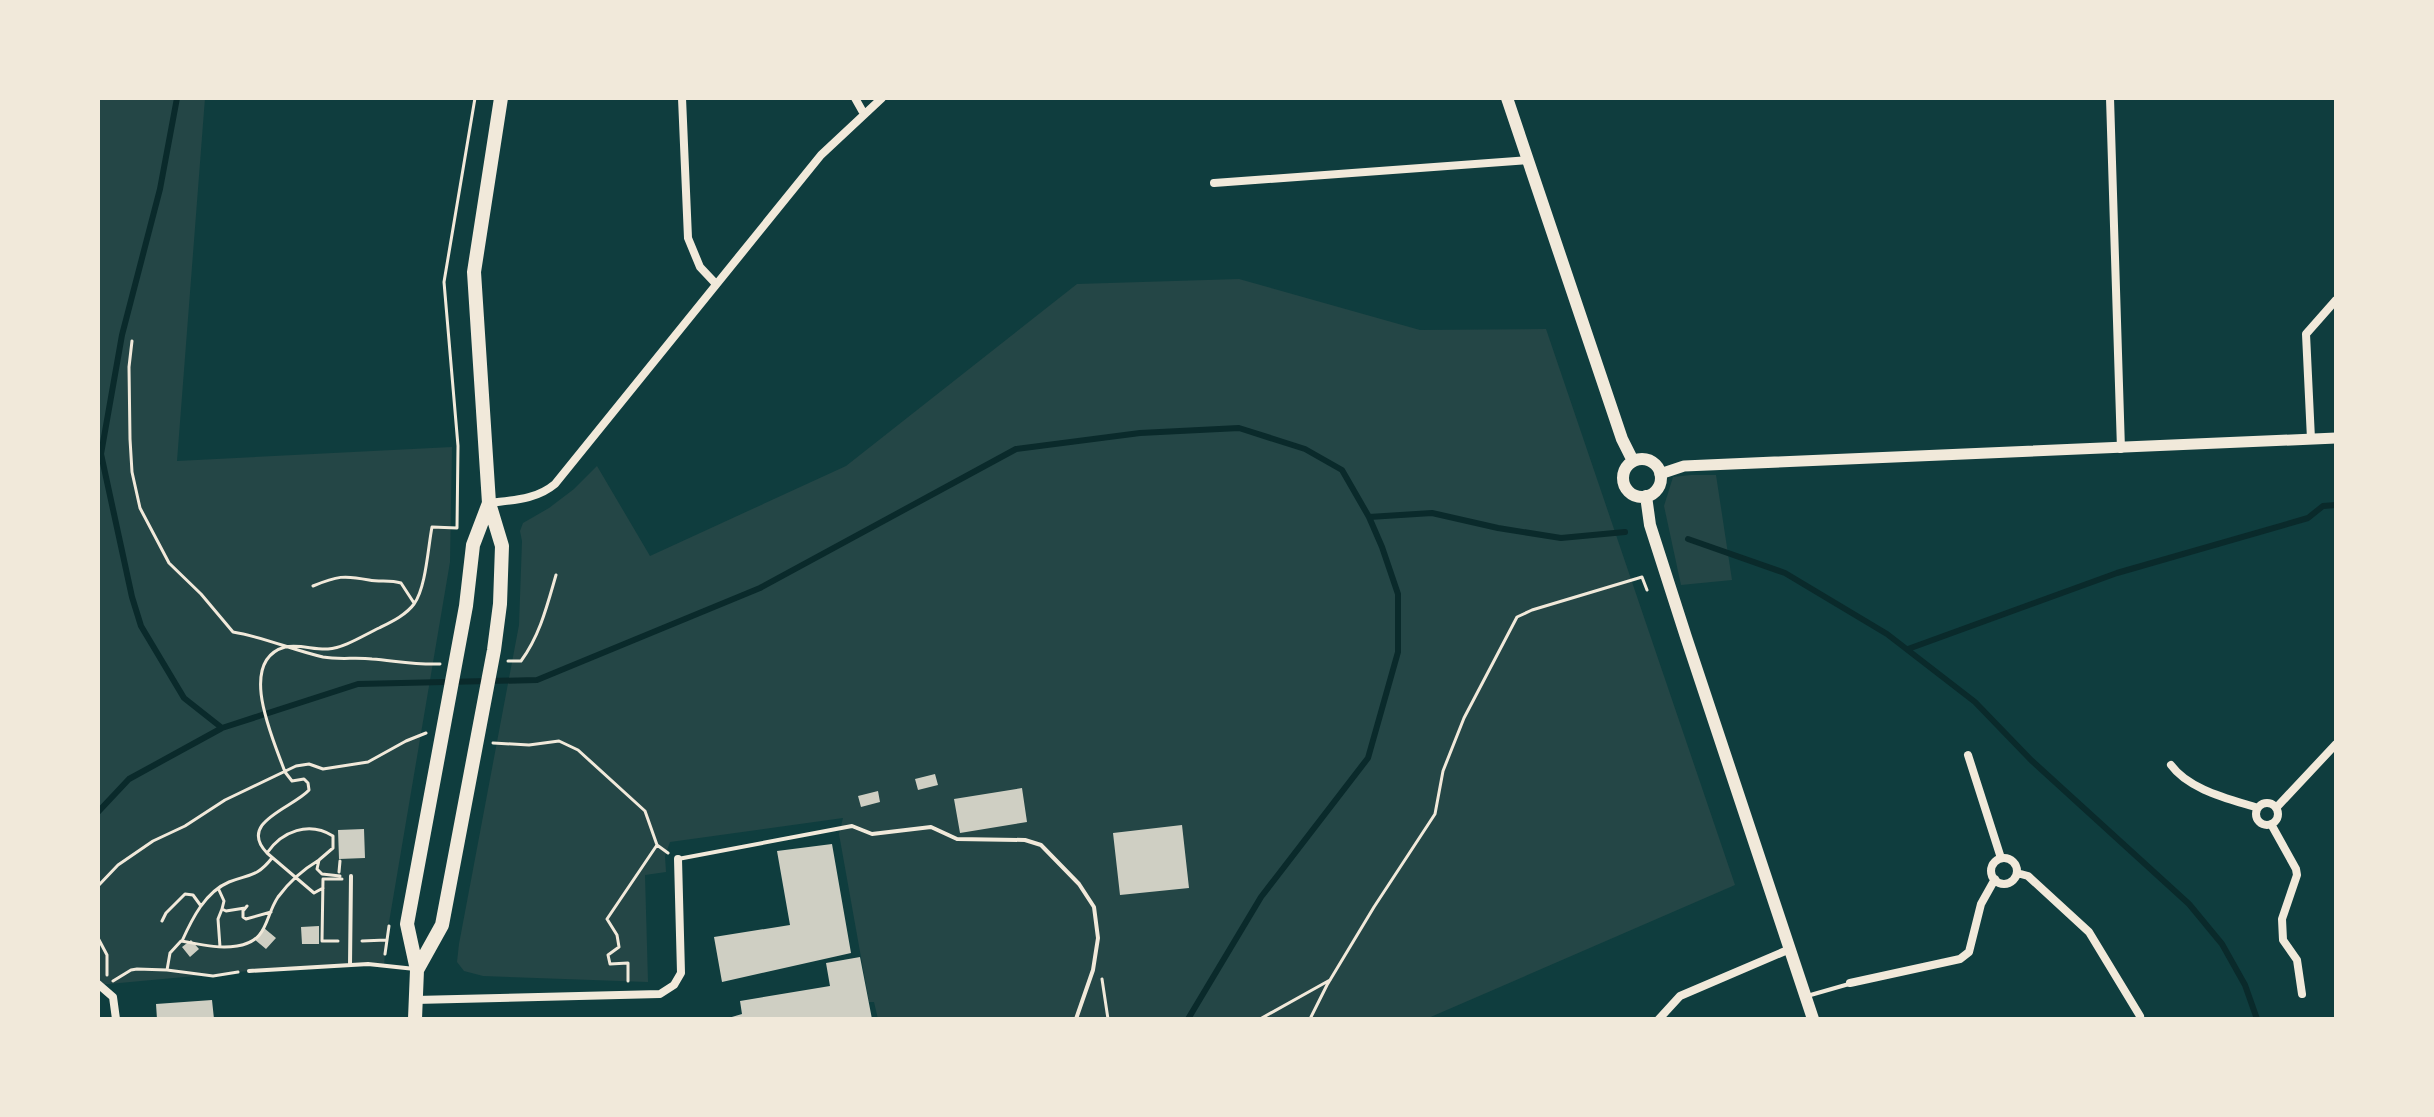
<svg xmlns="http://www.w3.org/2000/svg" width="2434" height="1117" font-family="'Varela Round',sans-serif">
<style>
.green{fill:#244646}
.lines{fill:none;stroke-linecap:round;stroke-linejoin:round}
.stream{stroke:#0a2a2b;stroke-width:6}
.building{fill:#cfcfc3}
.path{stroke:#f1e9da;stroke-width:3}
.service{stroke:#f1e9da;stroke-width:4}
.minor{stroke:#f1e9da;stroke-width:8}
.tertiary{stroke:#f1e9da;stroke-width:11}
.secondary{stroke:#f1e9da;stroke-width:12}
.primary{stroke:#f1e9da;stroke-width:14}
</style>
<rect width="100%" height="100%" fill="#0f3d3e"/>
<path class="green" d="M98,98H205L177,461L452,447L450,562L386,940L384,966L249,971L98,985Z
M1239,279L1420,330L1546,329L1735,885L1426,1019H878L874,1002H869L839,834L843,818L670,842L665,856L666,872L645,875L648,982L483,976L464,971L457,962L459,944L519,625L522,541L520,531L523,523L549,508L574,489L597,466L650,556L846,466L1077,284Z
M1691,475H1716L1732,580L1681,585L1664,506L1673,477Z"/>
<g class="lines">
<path class="stream" d="M177,98L160,189L122,335L101,454L132,597L141,626L184,698L222,728L358,684L537,680L760,588L1016,449L1140,433L1239,428L1305,449L1342,470L1369,517L1382,547L1398,594V652L1368,758L1261,897L1188,1019
M1369,517L1432,513L1498,528L1561,538L1625,532
M1688,539L1785,573L1887,634L1975,702L2031,760L2189,904L2222,944L2245,985L2257,1019
M1908,649L2117,573L2308,518L2323,506L2336,505
M98,812L129,779L222,728"/>
</g>
<path class="building" d="M935,774L938,785L918,790L915,779Z
M1022,788L1027,822L960,833L954,799Z
M878,791L880,802L861,807L858,796Z
M1182,825L1189,888L1120,895L1113,833Z
M364,829L365,858L339,859L338,830Z
M832,844L851,953L722,982L714,937L790,925L777,851Z
M319,926V944H302L301,927Z
M264,928L276,938L266,949L254,939Z
M191,940L199,949L190,957L182,947Z
M860,957L872,1019H725L742,1014L740,1001L830,986L826,963Z
M212,1000L214,1019H157L156,1004Z"/>
<g class="lines">
<path class="path" d="M132,341L129,367L130,439L132,472L140,508L169,563L201,594L233,632C264,637 292,650 323,657C339,660 356,657 372,659C396,661 416,665 440,664
M313,586C337,576 344,575 369,580C380,582 390,580 401,583L414,603
M508,661H521C540,635 547,606 556,575
M493,743L529,745L559,741L578,750L645,811L657,845L668,853
M267,853L314,893L323,888
M339,872L340,861
M340,876L322,874L317,869L319,860L333,848V836C309,821 282,831 267,853C237,822 293,808 309,790L308,783L304,779L292,781L285,772C274,741 236,661 285,647C300,644 314,650 328,649C344,648 364,635 379,628C391,622 406,615 414,604C426,588 428,547 432,527L457,528L458,446L444,282L475,98
M98,886L118,865L153,841L185,826L225,800L296,766L309,764L323,769L368,762L406,741L426,733
M219,890L224,901L222,909L226,911L245,908
M247,906L243,911V917L246,919L271,912
M162,921L166,913L185,894L193,895L201,906
M98,938L107,955V975
M182,941C192,919 205,892 229,882C250,874 257,877 272,858
M338,941H322L323,879H342
M362,941L386,940
M220,947L218,919L222,909
M385,954L389,926
M167,970L170,953L181,941C199,944 217,949 237,946C269,941 264,918 278,897C289,882 304,869 319,860
M1102,979L1108,1019
M113,981L131,970L137,969L167,970L213,976L238,972
M628,981V963L610,964L608,955L619,947L617,935L607,919L657,845
M1260,1019L1330,980
M1310,1019L1327,985L1374,907L1435,814L1443,771L1464,718L1517,617L1532,610L1642,577L1647,590"/>
<path class="service" d="M678,859L852,826L872,834L931,827L957,839L1025,840L1041,845L1079,884L1094,907L1098,938L1093,970L1076,1019
M350,965L351,876
M249,971L368,964L415,969
M1807,996L1849,984"/>
<path class="minor" d="M682,98L688,238L700,267L716,284
M855,98L864,114
M2110,98L2121,449
M1214,183L1528,160
M2311,439L2306,334L2336,300
M489,503C513,500 536,500 555,484L821,155L882,98
M1968,755L2001,858
M2171,765C2189,790 2230,799 2258,808
M2256 814a11 11 0 1 1 22 0a11 11 0 1 1-22 0Z
M2276,808L2336,744
M2271,824L2296,869L2297,875L2282,919L2283,940L2297,960L2302,994
M1991 871a13 13 0 1 1 26 0a13 13 0 1 1-26 0Z
M2017,873L2028,876L2089,932L2140,1016
M1850,983L1960,959L1969,952L1981,904L1995,879
M98,984L113,997L116,1019
M415,1000L660,994L674,985L681,973L678,859
M1659,1019L1680,996L1790,949"/>
<path class="tertiary" d="M1660,474L1684,466L2336,438"/>
<path class="secondary" d="M1507,98L1622,439L1633,461
M1623 478a19 19 0 1 1 38 0a19 19 0 1 1-38 0Z
M1646,496L1650,525L1686,637L1813,1019"/>
<path class="primary" d="M417,970L442,925L494,650L500,604L502,546L489,503L474,272L501,98
M415,1019L417,970L407,924L466,606L473,545L489,503"/>
</g>
<rect width="2434" height="1117" fill="none" stroke="#f1e9da" stroke-width="200"/>
</svg>
